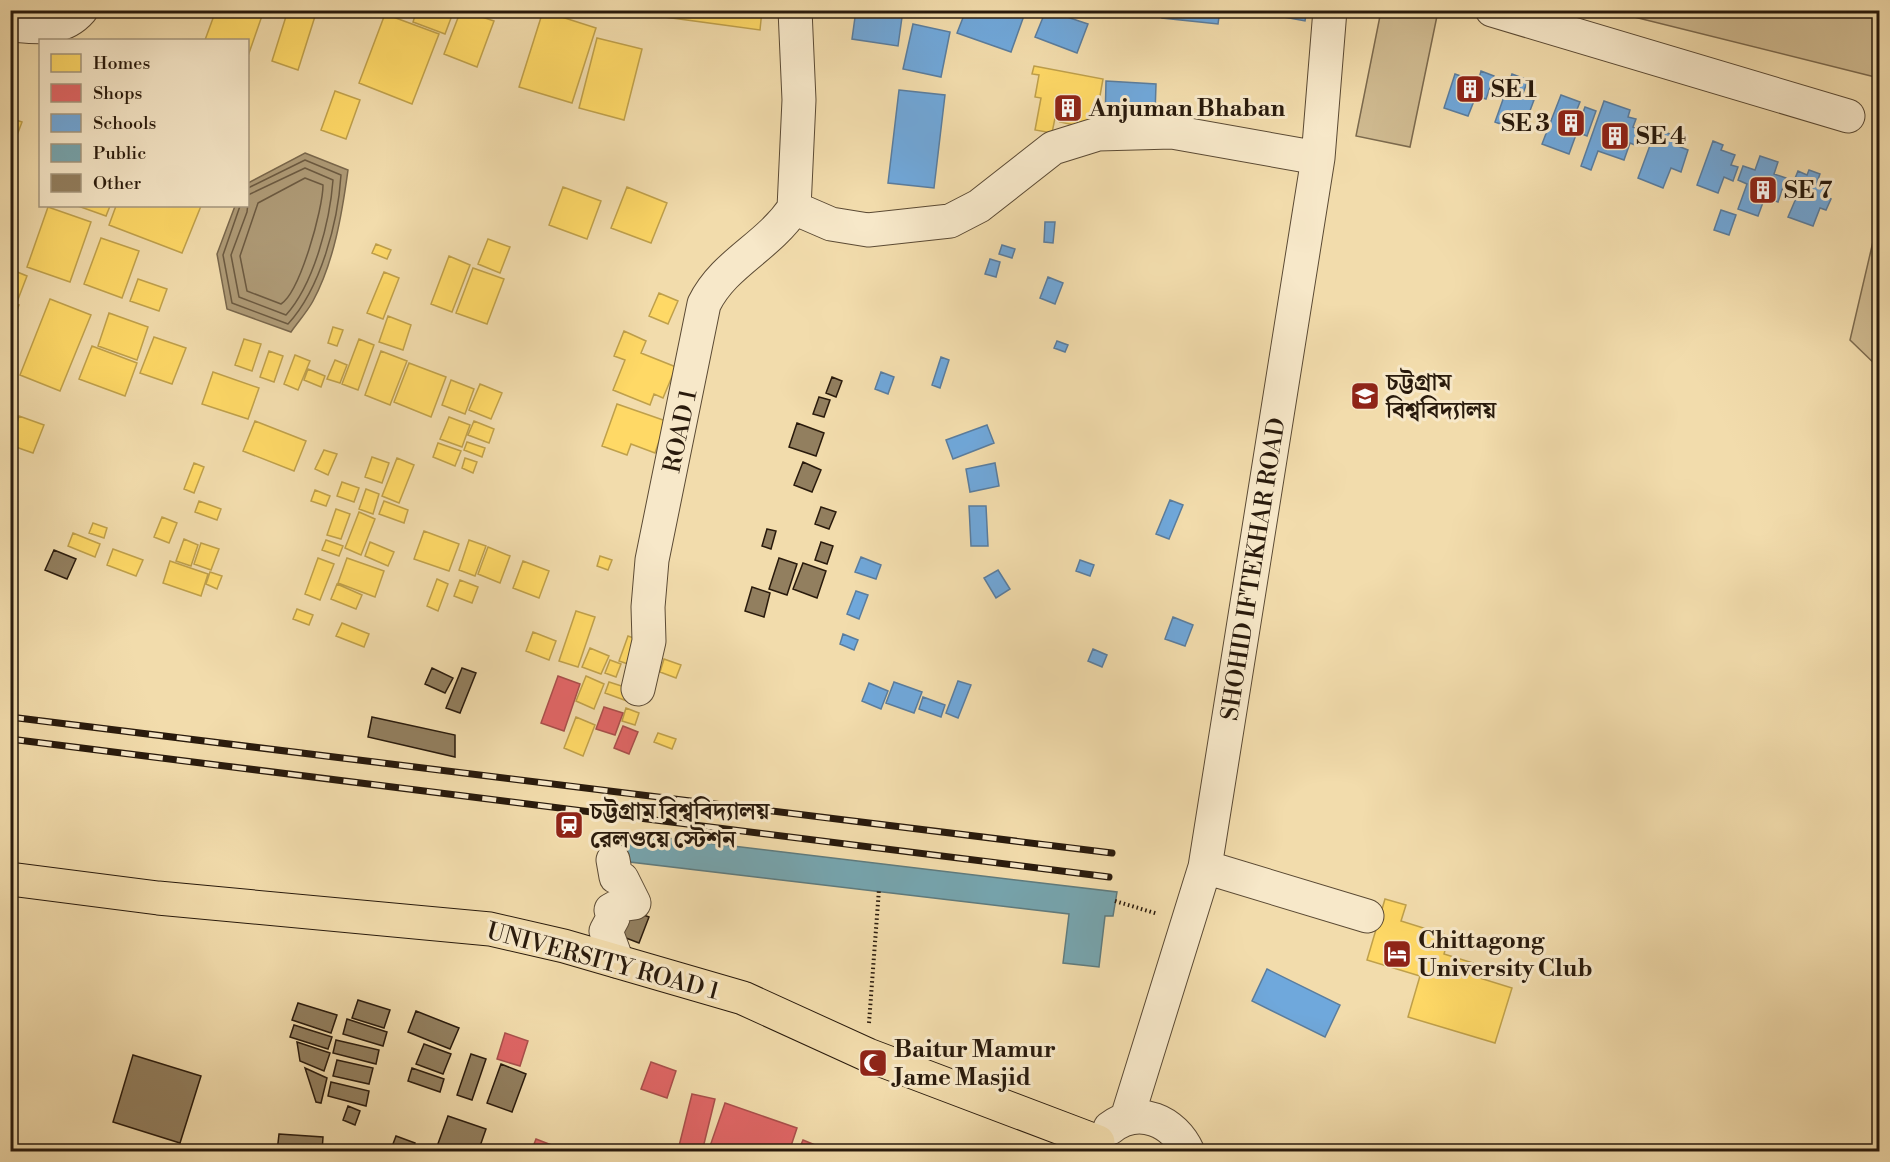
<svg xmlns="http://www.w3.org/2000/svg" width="1890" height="1162" font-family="'Libre Bodoni','Noto Serif Bengali',serif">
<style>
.green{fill:#d0bb91;stroke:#7c6a4e;stroke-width:1.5}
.water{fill:#ae9a76;stroke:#79674c;stroke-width:1.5}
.homes{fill:#ffd966;stroke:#bfa04b;stroke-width:1.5}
.shops{fill:#e06666;stroke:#a94f4b;stroke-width:1.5}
.schools{fill:#6fa8dc;stroke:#5a7d9e;stroke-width:1.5}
.public{fill:#76a5af;stroke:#5f7b7e;stroke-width:1.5}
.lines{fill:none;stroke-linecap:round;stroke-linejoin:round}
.shore{stroke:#6c5a41;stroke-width:1.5}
.building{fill:#927f5f;stroke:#291a0c;stroke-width:1.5}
.minor-casing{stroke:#5b4a34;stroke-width:35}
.major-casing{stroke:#291a0c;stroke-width:35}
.path{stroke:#291a0c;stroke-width:4;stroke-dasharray:1.5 3;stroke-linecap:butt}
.minor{stroke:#f7e8c9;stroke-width:33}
.major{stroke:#f2dcac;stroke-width:33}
.rail-casing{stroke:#291a0c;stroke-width:7}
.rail{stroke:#f7e8c9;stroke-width:4.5;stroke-dasharray:14;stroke-linecap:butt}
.labels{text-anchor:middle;stroke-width:6;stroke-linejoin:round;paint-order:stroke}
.poi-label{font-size:24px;font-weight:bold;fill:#291a0c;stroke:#f7e8c9;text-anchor:start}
.street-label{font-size:24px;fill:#291a0c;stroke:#f7e8c9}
</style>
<rect width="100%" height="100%" fill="#f2dcac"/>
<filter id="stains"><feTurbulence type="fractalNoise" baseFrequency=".00333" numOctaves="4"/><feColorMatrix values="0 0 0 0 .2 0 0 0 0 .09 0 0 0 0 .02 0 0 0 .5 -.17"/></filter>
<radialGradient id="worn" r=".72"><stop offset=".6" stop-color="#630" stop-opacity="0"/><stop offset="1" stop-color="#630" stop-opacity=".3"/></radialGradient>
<path class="green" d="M1381,11H1412L1437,16L1410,147L1356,136Z
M1610,11H1879V78Z
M1879,216V368L1850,340Z"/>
<path class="water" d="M305,153L348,170C342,214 334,262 313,301C307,312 298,322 291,332L227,309L217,254L235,206H248V183Z"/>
<path class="homes" d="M216,10H264L248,56V40H205Z
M288,10H317L298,70L272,61Z
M417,10H454L445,34L413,22Z
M461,10L494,21L477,67L444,54Z
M666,10H762L760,30L665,17Z
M543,11L596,28L572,103L519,87Z
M385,14L439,34L412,104L359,83Z
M597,38L642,49L624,120L579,108Z
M1034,66L1103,79L1094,129L1060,122L1061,119L1055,118L1052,133L1035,130L1041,98L1035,97L1039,75L1032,74Z
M335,91L360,100L346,139L321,130Z
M10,118L22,122L10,154Z
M563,187L601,201L587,239L549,225Z
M627,187L667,203L651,243L611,228Z
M78,206H110L106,216Z
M116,206H201L182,253L109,225Z
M48,207L91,222L70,282L27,267Z
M101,238L139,251L122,298L84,284Z
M488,239L510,247L500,273L478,264Z
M376,244L391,250L387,259L372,253Z
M449,256L470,265L452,312L431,304Z
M473,268L504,279L487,324L456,313Z
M10,269L27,276L17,302L10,299Z
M384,272L399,278L383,319L367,313Z
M138,279L167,289L159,311L130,301Z
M659,293L678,301L668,324L649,316Z
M50,299L91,315L60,391L20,375Z
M10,302L19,305L10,328Z
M109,313L148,327L137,360L98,346Z
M388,316L411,325L403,350L379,342Z
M333,327L343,330L337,346L328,343Z
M624,331L646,341L641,353L676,367L663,398L654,394L650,405L613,390L625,360L614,356Z
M154,337L186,348L172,384L140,373Z
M244,339L261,344L252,371L235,365Z
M359,339L374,345L358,390L342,384Z
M92,346L137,363L125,396L79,379Z
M269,351L283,356L274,382L260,377Z
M381,351L407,361L390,405L365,395Z
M295,355L310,361L298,390L284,384Z
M335,360L347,365L340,383L327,379Z
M409,363L446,377L431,417L394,402Z
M308,369L325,376L321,387L304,380Z
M213,372L259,388L248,419L202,404Z
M451,380L474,389L465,414L442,405Z
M480,384L502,393L491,419L469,410Z
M617,404L666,421L655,453L631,444L627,455L602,446Z
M19,416L44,425L33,453L10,445Z
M449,417L470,425L462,447L440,439Z
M255,421L306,441L294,471L243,451Z
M474,421L494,429L489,443L468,435Z
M467,442L485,448L482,457L464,450Z
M438,443L461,451L455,466L433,457Z
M324,450L337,454L328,475L315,469Z
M372,457L389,463L382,483L365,477Z
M397,458L414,465L399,503L382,496Z
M465,458L477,462L473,473L462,468Z
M194,463L204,467L194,493L184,489Z
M342,482L359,488L354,502L337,496Z
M366,489L379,494L373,514L359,509Z
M315,490L330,496L326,506L311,501Z
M199,501L221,509L217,520L195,512Z
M384,501L408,510L404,523L379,514Z
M336,509L350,514L341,539L327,535Z
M359,512L375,519L361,555L345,548Z
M162,517L177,523L169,543L154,537Z
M93,523L107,528L104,538L89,533Z
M424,531L459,544L449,571L414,559Z
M73,533L100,544L95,557L68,546Z
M184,539L198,545L191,566L176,561Z
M326,540L343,546L339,556L322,550Z
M469,540L486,546L475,576L459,570Z
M370,542L394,552L388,566L365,556Z
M201,543L219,549L211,570L194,564Z
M488,547L510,556L500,583L478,574Z
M113,549L143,560L136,576L107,565Z
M600,556L612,560L608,570L597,566Z
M318,558L334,564L320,600L305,594Z
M347,558L384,571L375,597L338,583Z
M170,561L208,574L201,596L163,583Z
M523,561L549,571L539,598L513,588Z
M210,572L222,576L217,589L206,584Z
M437,579L448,584L438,611L427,606Z
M460,580L478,587L472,603L454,596Z
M337,584L362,595L356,609L331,599Z
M297,609L313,615L309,625L293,619Z
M576,611L595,617L578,667L559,661Z
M342,623L369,634L364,647L336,636Z
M533,632L556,641L549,660L526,651Z
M628,636L642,641L634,666L619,661Z
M590,648L609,656L601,674L582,667Z
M664,659L681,665L676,678L660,672Z
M610,660L621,664L616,677L605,673Z
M586,676L604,684L594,709L576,701Z
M609,682L631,689L627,701L605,693Z
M626,708L639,713L635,725L622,721Z
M576,717L595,725L583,756L564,748Z
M658,733L676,739L672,749L654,742Z
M1385,899L1406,905L1401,921L1449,936L1444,954L1473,963L1470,975L1512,988L1495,1043L1408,1017L1420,976L1367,960Z"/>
<path class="shops" d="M558,676L580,684L564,731L541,723Z
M604,707L623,713L615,735L596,729Z
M623,726L638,732L629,754L614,748Z
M505,1033L528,1041L520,1066L497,1059Z
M651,1062L676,1071L667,1098L641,1089Z
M692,1094L715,1099L702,1152L679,1146Z
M725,1103L797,1128L789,1152H715L709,1149Z
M536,1139L567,1151V1152H531Z
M803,1140L832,1152H798Z"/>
<path class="schools" d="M856,10H903L898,46L852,39Z
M966,10H1026L1011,52L957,33Z
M1046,10L1088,24L1077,53L1035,37Z
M1162,10H1220L1218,24L1162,18Z
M1245,10H1307L1305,21Z
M913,24L950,32L941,77L903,69Z
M1481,71L1494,76L1486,99L1476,96L1468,116L1444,108L1455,74L1478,82Z
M1512,74L1528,80L1522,96L1534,100L1522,132L1495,122Z
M1106,81L1156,84L1155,115L1105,124Z
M899,90L945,95L934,188L888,183Z
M1561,95L1580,102L1576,112L1582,115L1585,107L1596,111L1587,136L1577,132L1569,154L1542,144Z
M1604,101L1630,110L1628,117L1636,119L1633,127L1640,130L1635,145L1630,143L1624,160L1598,151L1591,170L1581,166Z
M1656,129L1681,138L1678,146L1688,150L1681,172L1671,168L1663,188L1638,178Z
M1713,141L1723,145L1721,150L1735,155L1731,165L1738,167L1733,181L1724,177L1718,193L1697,185Z
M1760,156L1778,162L1774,174L1786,178L1778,202L1765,197L1758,216L1738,209L1747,184L1738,180L1743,166L1755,170Z
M1809,170L1820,174L1817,182L1830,187L1826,197L1831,199L1826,210L1820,208L1813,226L1788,217L1797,196L1789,193L1798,171L1807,175Z
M1721,210L1736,215L1729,235L1714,230Z
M1045,222H1055L1053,243L1044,242Z
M1002,245L1015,249L1012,258L999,254Z
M990,259L1000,262L996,277L985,274Z
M1048,277L1063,283L1055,304L1040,298Z
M1057,341L1068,345L1065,352L1054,348Z
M941,357L949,360L940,388L932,385Z
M881,372L894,377L888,394L875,389Z
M987,425L994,443L953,459L946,440Z
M995,463L999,486L970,492L966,469Z
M1170,500L1183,505L1169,539L1156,534Z
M969,506H986L988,546H971Z
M861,557L881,565L876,579L855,572Z
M1080,560L1094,565L1090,576L1076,571Z
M998,570L1010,589L996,598L984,578Z
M856,591L868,595L859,619L847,614Z
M1173,617L1193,625L1185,646L1165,639Z
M843,634L858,640L854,650L840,644Z
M1093,649L1107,655L1102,667L1088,661Z
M958,681L971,685L958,718L946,713Z
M894,682L922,692L914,713L886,703Z
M869,683L888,691L881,709L862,701Z
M923,697L945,705L941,717L919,709Z
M1267,969L1340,1005L1325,1037L1252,1001Z"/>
<path class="public" d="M616,832L1117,892L1113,916H1105L1099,967L1063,963L1069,914L613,860Z"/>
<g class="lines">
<path class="shore" d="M305,178L323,185C323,209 300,292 281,304L247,291L240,256L258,203Z
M248,195L305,168L333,180C330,221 314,284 286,315L239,297L231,255L247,212L248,203
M240,206L223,255L232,303L288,324C321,288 338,222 341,175L305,160L248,188"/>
</g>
<path class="building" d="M832,377L842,381L836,397L826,393Z
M819,397L830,400L824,417L813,414Z
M797,423L824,433L816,456L789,447Z
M803,462L821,470L812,492L794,485Z
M821,507L836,512L829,529L815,524Z
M767,529L776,531L771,549L762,546Z
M821,542L833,546L827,564L815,560Z
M54,550L76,559L67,579L45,570Z
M779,558L797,564L787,595L769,589Z
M803,563L826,571L817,598L793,589Z
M752,587L770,593L764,617L745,611Z
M432,668L453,678L445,693L425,684Z
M462,668L476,673L460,713L446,708Z
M372,717L455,735V757L368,737Z
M622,907L649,917L639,943L613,933Z
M358,1000L390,1010L384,1028L352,1018Z
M298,1003L337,1015L331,1033L292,1020Z
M416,1011L459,1028L450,1049L408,1032Z
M347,1019L387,1032L383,1046L343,1034Z
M294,1025L332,1037L328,1049L290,1037Z
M336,1040L379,1050L376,1064L333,1053Z
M297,1042L330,1053L324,1071L300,1061Z
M424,1044L451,1054L443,1074L416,1064Z
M471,1054L486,1059L472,1100L457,1095Z
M133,1055L201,1076L180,1143L113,1122Z
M337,1060L373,1068L369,1084L333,1076Z
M501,1064L526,1074L512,1112L487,1103Z
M305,1068L327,1078L321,1103L316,1102Z
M412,1068L444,1079L440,1092L408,1081Z
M331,1082L369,1091L366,1106L328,1096Z
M348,1106L360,1111L355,1125L343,1120Z
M448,1116L486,1129L478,1152H435Z
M279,1134L323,1137L322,1152H277Z
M396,1136L415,1143L412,1152H390Z"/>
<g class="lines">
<g class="minor-casing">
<path id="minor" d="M1492,10L1848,116
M10,25C36,27 62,32 81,10
M794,208L831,224L868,230L950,221L979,206L1053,148L1098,134L1172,132L1318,158
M794,208L799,100L795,10
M638,689L649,641L648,607L652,560L704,304C724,263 767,248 794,208
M613,860L616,877L622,879L634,903L620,905L611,910L613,918L606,931L617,961
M1205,867L1367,916
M1127,1118L1205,867L1318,158L1330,10
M1110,1128C1139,1105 1174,1121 1188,1152"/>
</g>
<g class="major-casing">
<path id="major" d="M10,879L158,898L490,929L564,946L743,998L868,1055L1098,1142"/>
</g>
<path class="path" d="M1115,901L1158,914
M869,1023L879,889"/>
<use href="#minor" class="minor"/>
<use href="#major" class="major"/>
<g class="rail-casing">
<path id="rail" d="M10,717L1112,853
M10,739L1109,877"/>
</g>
<use href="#rail" class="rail"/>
</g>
<defs>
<g id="building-square" transform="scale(1.5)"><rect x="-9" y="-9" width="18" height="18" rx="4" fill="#8f2418" stroke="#f7e8c9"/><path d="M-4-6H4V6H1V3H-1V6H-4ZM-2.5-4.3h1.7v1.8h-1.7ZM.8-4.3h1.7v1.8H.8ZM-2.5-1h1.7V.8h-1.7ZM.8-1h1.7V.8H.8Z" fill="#fff"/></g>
<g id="university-square" transform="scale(1.5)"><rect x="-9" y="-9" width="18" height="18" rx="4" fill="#8f2418" stroke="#f7e8c9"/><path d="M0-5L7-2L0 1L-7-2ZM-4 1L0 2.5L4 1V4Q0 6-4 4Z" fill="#fff"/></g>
<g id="station-square" transform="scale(1.5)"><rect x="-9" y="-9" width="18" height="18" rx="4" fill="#8f2418" stroke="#f7e8c9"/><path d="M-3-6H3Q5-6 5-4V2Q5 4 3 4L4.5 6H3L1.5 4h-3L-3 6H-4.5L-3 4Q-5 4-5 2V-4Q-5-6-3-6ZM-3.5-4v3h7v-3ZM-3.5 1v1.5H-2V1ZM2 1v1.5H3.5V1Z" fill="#fff"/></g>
<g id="hotel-square" transform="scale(1.5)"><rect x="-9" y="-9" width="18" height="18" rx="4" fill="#8f2418" stroke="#f7e8c9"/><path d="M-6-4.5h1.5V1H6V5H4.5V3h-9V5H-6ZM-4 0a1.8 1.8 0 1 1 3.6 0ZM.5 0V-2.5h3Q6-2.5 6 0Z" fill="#fff"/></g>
<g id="mosque-square" transform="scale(1.5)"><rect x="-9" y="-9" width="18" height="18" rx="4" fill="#8f2418" stroke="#f7e8c9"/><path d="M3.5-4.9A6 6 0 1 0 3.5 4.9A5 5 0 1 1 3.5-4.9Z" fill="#fff"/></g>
</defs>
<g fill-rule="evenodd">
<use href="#building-square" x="1470" y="89"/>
<use href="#building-square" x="1068" y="108"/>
<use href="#building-square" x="1571" y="123"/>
<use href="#building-square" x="1615" y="136"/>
<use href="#building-square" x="1763" y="190"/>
<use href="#university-square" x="1365" y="396"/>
<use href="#station-square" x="569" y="825"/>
<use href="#hotel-square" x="1397" y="954"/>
<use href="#mosque-square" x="873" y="1063"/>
</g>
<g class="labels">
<g class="poi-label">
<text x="1491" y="97">SE 1</text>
<text x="1089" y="116">Anjuman Bhaban</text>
<text x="1550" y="131" text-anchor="end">SE 3</text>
<text x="1636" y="144">SE 4</text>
<text x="1784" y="198">SE 7</text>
<text x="1386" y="390">চট্টগ্রাম<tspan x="1386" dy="28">বিশ্ববিদ্যালয়</tspan></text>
<text x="590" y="819">চট্টগ্রাম বিশ্ববিদ্যালয়<tspan x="590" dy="28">রেলওয়ে স্টেশন</tspan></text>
<text x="1418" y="948">Chittagong<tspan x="1418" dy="28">University Club</tspan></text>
<text x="894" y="1057">Baitur Mamur<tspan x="894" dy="28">Jame Masjid</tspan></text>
</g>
<g class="street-label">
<text transform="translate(680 431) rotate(-78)" y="8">ROAD 1</text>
<text transform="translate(1253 569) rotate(-81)" y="8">SHOHID IFTEKHAR ROAD</text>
<text transform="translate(603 961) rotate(15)" y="8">UNIVERSITY ROAD 1</text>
</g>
</g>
<rect width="1890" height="1162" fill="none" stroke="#f2dcac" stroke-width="36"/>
<rect x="12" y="12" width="1866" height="1138" fill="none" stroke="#291a0c" stroke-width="3"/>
<rect x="18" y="18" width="1854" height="1126" fill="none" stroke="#291a0c" stroke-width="1.5"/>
<rect x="39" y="39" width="210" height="168" fill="#f7e8c9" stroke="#a5967d" stroke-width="1.5"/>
<rect x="51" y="54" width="30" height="18" fill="#ffd966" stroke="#a5967d" stroke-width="1.5"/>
<text x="93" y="69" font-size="18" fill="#291a0c">Homes</text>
<rect x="51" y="84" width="30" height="18" fill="#e06666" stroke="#a5967d" stroke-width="1.5"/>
<text x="93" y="99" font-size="18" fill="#291a0c">Shops</text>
<rect x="51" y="114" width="30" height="18" fill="#6fa8dc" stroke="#a5967d" stroke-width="1.5"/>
<text x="93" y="129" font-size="18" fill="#291a0c">Schools</text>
<rect x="51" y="144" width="30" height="18" fill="#76a5af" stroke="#a5967d" stroke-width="1.5"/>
<text x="93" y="159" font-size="18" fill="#291a0c">Public</text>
<rect x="51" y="174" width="30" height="18" fill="#927f5f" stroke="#a5967d" stroke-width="1.5"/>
<text x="93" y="189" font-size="18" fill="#291a0c">Other</text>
<rect width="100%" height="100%" filter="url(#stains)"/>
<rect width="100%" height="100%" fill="url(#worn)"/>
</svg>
